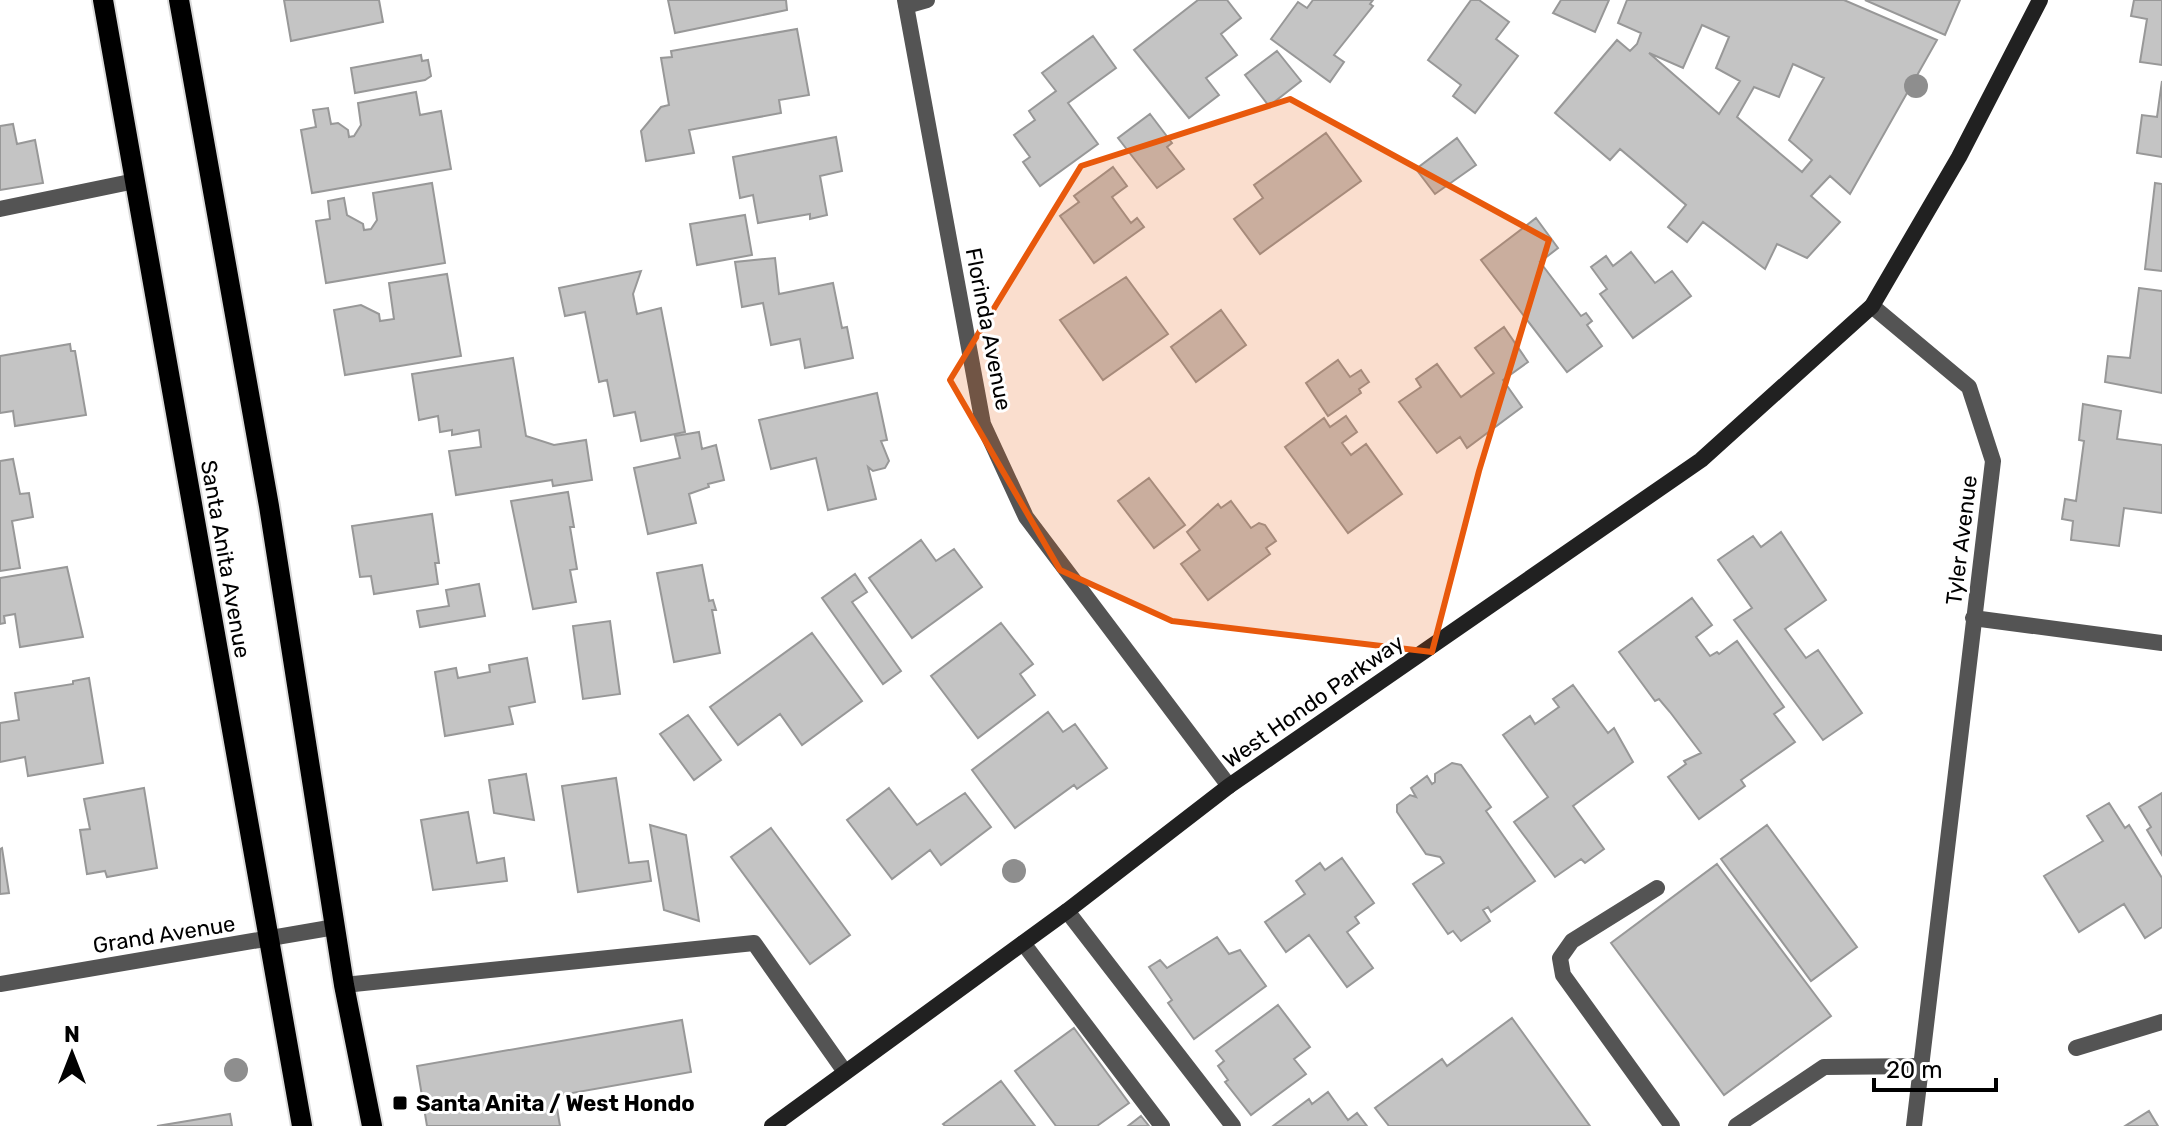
<svg xmlns="http://www.w3.org/2000/svg" width="2162" height="1126" font-family="Rubik,sans-serif">
<style>
.building{fill:#c4c4c4;stroke:#989898;stroke-width:2;fill-rule:evenodd}
.lines{fill:none;stroke-linecap:round;stroke-linejoin:round}
.primary-casing{stroke:#dbdbdb;stroke-width:24}
.lane{stroke:#545454;stroke-width:16}
.street{stroke:#545454;stroke-width:16}
.secondary{stroke:#212121;stroke-width:16}
.primary{stroke:#000;stroke-width:20}
.tree{fill:#8e8e8e}
.marked{fill:#e8590c;fill-opacity:0.2;stroke:#e8590c;stroke-width:6;stroke-linejoin:round}
.poi-dot{fill:#000;stroke:#fff;stroke-width:3}
.labels{text-anchor:middle;stroke-width:6;stroke-linejoin:round;paint-order:stroke}
.street-label{font-size:22px;fill:#000;stroke:#fff}
.poi-label{font-size:22px;font-weight:bold;fill:#000;stroke:#fff;text-anchor:start}
</style>
<rect width="100%" height="100%" fill="#fff"/>
<path class="building" d="M284,0H379L383,22L291,41Z
M668,0H786L787,10L675,33Z
M1198,0H1227L1241,18L1221,34L1237,55L1206,78L1219,95L1189,118L1134,50Z
M1313,0H1373L1370,4L1373,6L1334,55L1344,62L1330,82L1271,39L1298,2L1307,8Z
M1471,0H1479L1509,22L1496,39L1518,56L1475,113L1453,96L1461,85L1428,60Z
M1561,0H1609L1595,32L1553,13Z
M1627,0H1844L1937,40L1850,194L1830,176L1811,196L1840,222L1807,258L1777,244L1765,269L1703,222L1687,242L1668,227L1686,205L1620,149L1610,160L1555,113L1617,40L1630,51L1637,44L1641,33L1618,23ZM1702,25L1729,37L1716,68L1740,81L1719,114L1649,53L1683,68ZM1793,64L1824,78L1789,140L1812,160L1802,172L1737,117L1754,87L1779,97Z
M1865,0H1960L1945,35Z
M2134,0H2162V65L2140,62L2147,19L2131,16Z
M797,29L809,95L779,100L781,113L689,130L694,153L646,161L641,131L661,107L669,105L661,58L672,57L671,51Z
M1093,36L1116,68L1068,103L1098,144L1040,186L1023,162L1030,157L1014,135L1035,120L1029,111L1056,91L1042,73Z
M1277,51L1301,81L1269,106L1245,75Z
M421,55L422,61L428,60L431,76L425,80L355,93L351,68Z
M2162,81V157L2137,153L2142,115L2157,117Z
M416,92L420,115L441,111L451,169L312,193L301,130L316,127L313,110L328,108L331,124L338,123L348,130L349,137L354,136L361,125L358,103Z
M1150,114L1172,143L1167,147L1184,169L1157,188L1118,138Z
M13,124L17,144L35,140L43,183L0,190V126Z
M1326,133L1361,181L1260,254L1234,219L1263,198L1254,185Z
M836,137L842,171L820,176L827,215L810,219V214L758,223L753,195L740,198L733,157Z
M1457,138L1476,165L1435,194L1416,169Z
M1113,167L1127,186L1112,197L1131,223L1137,218L1144,227L1094,263L1060,216L1079,202L1074,196Z
M432,183L445,263L326,283L316,221L330,219L328,201L344,198L347,215L363,224L364,230L371,229L377,220L373,193Z
M2155,183L2162,184V271L2145,269Z
M745,215L752,255L697,265L690,224Z
M1536,218L1558,248L1540,262L1581,316L1586,313L1592,321L1587,325L1602,346L1567,372L1481,260Z
M1631,252L1655,283L1672,271L1691,296L1633,338L1600,294L1607,289L1591,267L1606,256L1613,266Z
M775,258L779,294L833,283L842,328L847,327L853,358L805,368L800,339L771,345L763,303L742,307L735,262Z
M641,271L633,294L637,314L661,308L685,432L641,441L635,412L614,416L607,380L599,382L585,312L565,316L559,288Z
M447,274L461,356L345,375L334,310L361,305L379,314L380,321L394,319L389,283Z
M1126,277L1168,334L1103,380L1060,320Z
M2139,288L2162,291V393L2105,382L2108,356L2130,358Z
M1221,310L1246,345L1196,382L1171,347Z
M1504,327L1528,362L1503,380L1522,407L1467,448L1460,437L1437,453L1399,402L1421,387L1416,379L1437,364L1461,397L1494,373L1475,348Z
M70,344L71,351H75L86,415L15,426L13,411L0,413V356Z
M513,358L526,436L554,445L586,440L592,480L553,486L552,480L456,495L449,451L481,447L479,430L452,435V430L440,432L438,416L419,420L412,374Z
M1338,360L1350,377L1361,370L1369,382L1359,389L1361,393L1328,416L1306,383Z
M877,393L887,440L881,441L889,461L885,468L873,471L868,467L876,499L828,510L816,458L771,469L759,420Z
M2083,404L2121,411L2117,439L2162,445V513L2124,508L2119,546L2071,540L2073,521L2062,519L2065,499L2076,501L2084,441L2079,440Z
M1346,416L1357,432L1342,443L1351,455L1366,444L1402,494L1348,533L1285,447L1324,418L1330,427Z
M699,432L702,449L716,445L724,480L708,484L709,487L689,494L696,523L648,534L634,468L680,458L675,436Z
M13,459L20,494L29,493L33,517L12,521L20,568L0,571V461Z
M1149,478L1185,525L1154,548L1118,501Z
M568,492L574,527H570L577,569L570,570L576,602L533,609L511,501Z
M1231,501L1251,528L1259,523L1265,525L1276,541L1266,548L1270,554L1208,600L1181,564L1200,550L1187,532L1218,504L1221,508Z
M432,514L439,563H435L438,584L374,594L371,576L360,577L352,526Z
M1781,532L1826,600L1785,629L1806,658L1818,650L1862,713L1823,740L1734,620L1752,608L1718,560L1753,536L1761,547Z
M921,540L936,561L954,549L982,587L912,638L869,578Z
M702,565L709,601L713,600L716,610H712L720,653L674,662L657,573Z
M67,567L83,637L20,647L15,614L4,616L5,623L0,624V578Z
M855,574L867,592L852,602L901,671L883,684L822,598Z
M479,584L485,616L420,627L417,611L449,606L446,590Z
M1692,598L1712,625L1696,637L1710,656L1717,652L1719,654L1737,641L1784,707L1774,714L1795,742L1741,780L1745,786L1699,819L1668,777L1686,764L1684,761L1701,753L1670,712L1659,699L1655,701L1619,652Z
M610,621L620,694L583,699L573,626Z
M1001,623L1033,664L1020,674L1035,695L978,738L931,676Z
M812,633L862,701L802,745L780,714L738,745L710,707Z
M527,658L535,702L509,707L513,724L445,736L435,672L456,668L458,678L490,672L489,665Z
M89,678L103,763L28,776L25,757L0,762V723L19,720L15,693L73,684V681Z
M1573,685L1608,733L1614,728L1633,762L1573,806L1604,849L1585,863L1581,859L1555,877L1514,822L1548,797L1503,735L1530,716L1535,724L1559,707L1553,699Z
M1048,712L1063,732L1075,724L1107,768L1077,789L1074,785L1015,828L972,770Z
M688,715L721,760L694,780L660,734Z
M1452,763L1461,765L1491,807L1486,811L1535,881L1491,912L1488,907L1483,910L1490,921L1461,941L1453,931L1448,934L1413,884L1444,863L1440,857L1426,854L1397,812V805L1410,795L1416,797L1411,788L1427,776L1432,784L1435,782V774Z
M526,774L534,820L494,813L489,780Z
M616,778L629,863L648,861L651,881L578,892L562,786Z
M144,788L157,868L107,877L105,871L87,874L80,830L90,829L84,799Z
M889,788L917,825L965,793L991,827L941,865L930,850L892,879L847,820Z
M2162,793V855L2147,830L2151,827L2139,807Z
M2109,803L2125,828L2129,825L2162,878V927L2145,938L2124,904L2079,932L2044,876L2103,841L2087,816Z
M468,812L477,863L504,858L507,881L433,890L421,820Z
M650,825L686,835L699,921L664,910Z
M1767,825L1857,947L1811,981L1721,859Z
M771,828L850,935L810,964L731,857Z
M2,848L9,893L0,894V849Z
M1342,858L1374,903L1355,917L1359,923L1347,932L1373,968L1347,987L1309,935L1286,952L1265,922L1305,894L1296,881L1320,863L1325,870Z
M1717,864L1831,1016L1724,1095L1611,943Z
M1217,937L1229,954L1240,950L1266,986L1194,1039L1168,1003L1172,1000L1149,967L1160,960L1167,968Z
M1278,1005L1310,1047L1294,1059L1306,1074L1251,1115L1225,1082L1228,1080L1218,1066L1224,1061L1216,1051Z
M1512,1018L1590,1126H1389L1375,1108L1442,1059L1447,1066Z
M682,1020L691,1072L555,1096L560,1126H427L417,1066Z
M1074,1028L1129,1103L1097,1126H1056L1015,1071Z
M1001,1081L1035,1126H945L943,1124Z
M1328,1092L1348,1120L1357,1113L1367,1126H1273L1309,1099L1312,1104Z
M2149,1111L2158,1126H2125Z
M230,1114L232,1126H157Z
M1141,1116L1149,1126H1128Z"/>
<g class="lines">
<g class="primary-casing">
<path id="primary" d="M103,0L302,1126
M179,0L269,506L344,985L372,1126"/>
</g>
<path class="lane" d="M0,209L135,181
M1657,888L1572,941L1560,958L1563,975L1672,1126
M1067,911L1233,1126
M1023,943L1162,1126
M344,985L754,943L845,1072
M1736,1126L1824,1067L1921,1066"/>
<path class="street" d="M905,0L983,424L1026,517L1229,786
M906,6L927,0
M1872,306L1969,387L1993,461L1914,1126
M1973,618L2162,643
M0,984L335,927
M2076,1048L2162,1022"/>
<path class="secondary" d="M772,1126L1067,911L1229,786L1701,460L1872,306L1959,157L2040,0"/>
<use href="#primary" class="primary"/>
</g>
<g class="tree">
<circle cx="1916" cy="86" r="12"/>
<circle cx="1014" cy="871" r="12"/>
<circle cx="236" cy="1070" r="12"/>
</g>
<path class="marked" d="M1290,99L1549,240L1479,471L1432,652L1172,621L1060,570L950,380L1081,166Z"/>
<rect class="poi-dot" x="392" y="1095" width="16" height="16" rx="4"/>
<g class="labels">
<g class="street-label">
<text transform="translate(989 329) rotate(79)" y="8">Florinda Avenue</text>
<text transform="translate(1961 540) rotate(-83)" y="8">Tyler Avenue</text>
<text transform="translate(226 559) rotate(80)" y="8">Santa Anita Avenue</text>
<text transform="translate(1313 701) rotate(-35)" y="8">West Hondo Parkway</text>
<text transform="translate(164 934) rotate(-9)" y="8">Grand Avenue</text>
</g>
<g class="poi-label">
<text x="416" y="1111">Santa Anita / West Hondo</text>
</g>
</g>
<g transform="translate(72 1054)" stroke="#ffffff" stroke-width="6" paint-order="stroke">
<path d="M0-6L14 30L0 20L-14 30Z" fill="#000000"/>
<text y="-12" font-size="22" font-weight="bold" text-anchor="middle" fill="#000000">N</text>
</g>
<path d="M1874 1078v12h122v-12" fill="none" stroke="#000000" stroke-width="4"/>
<text x="1886" y="1078" font-size="24" fill="#000000" stroke="#ffffff" stroke-width="6" paint-order="stroke">20 m</text>
</svg>
